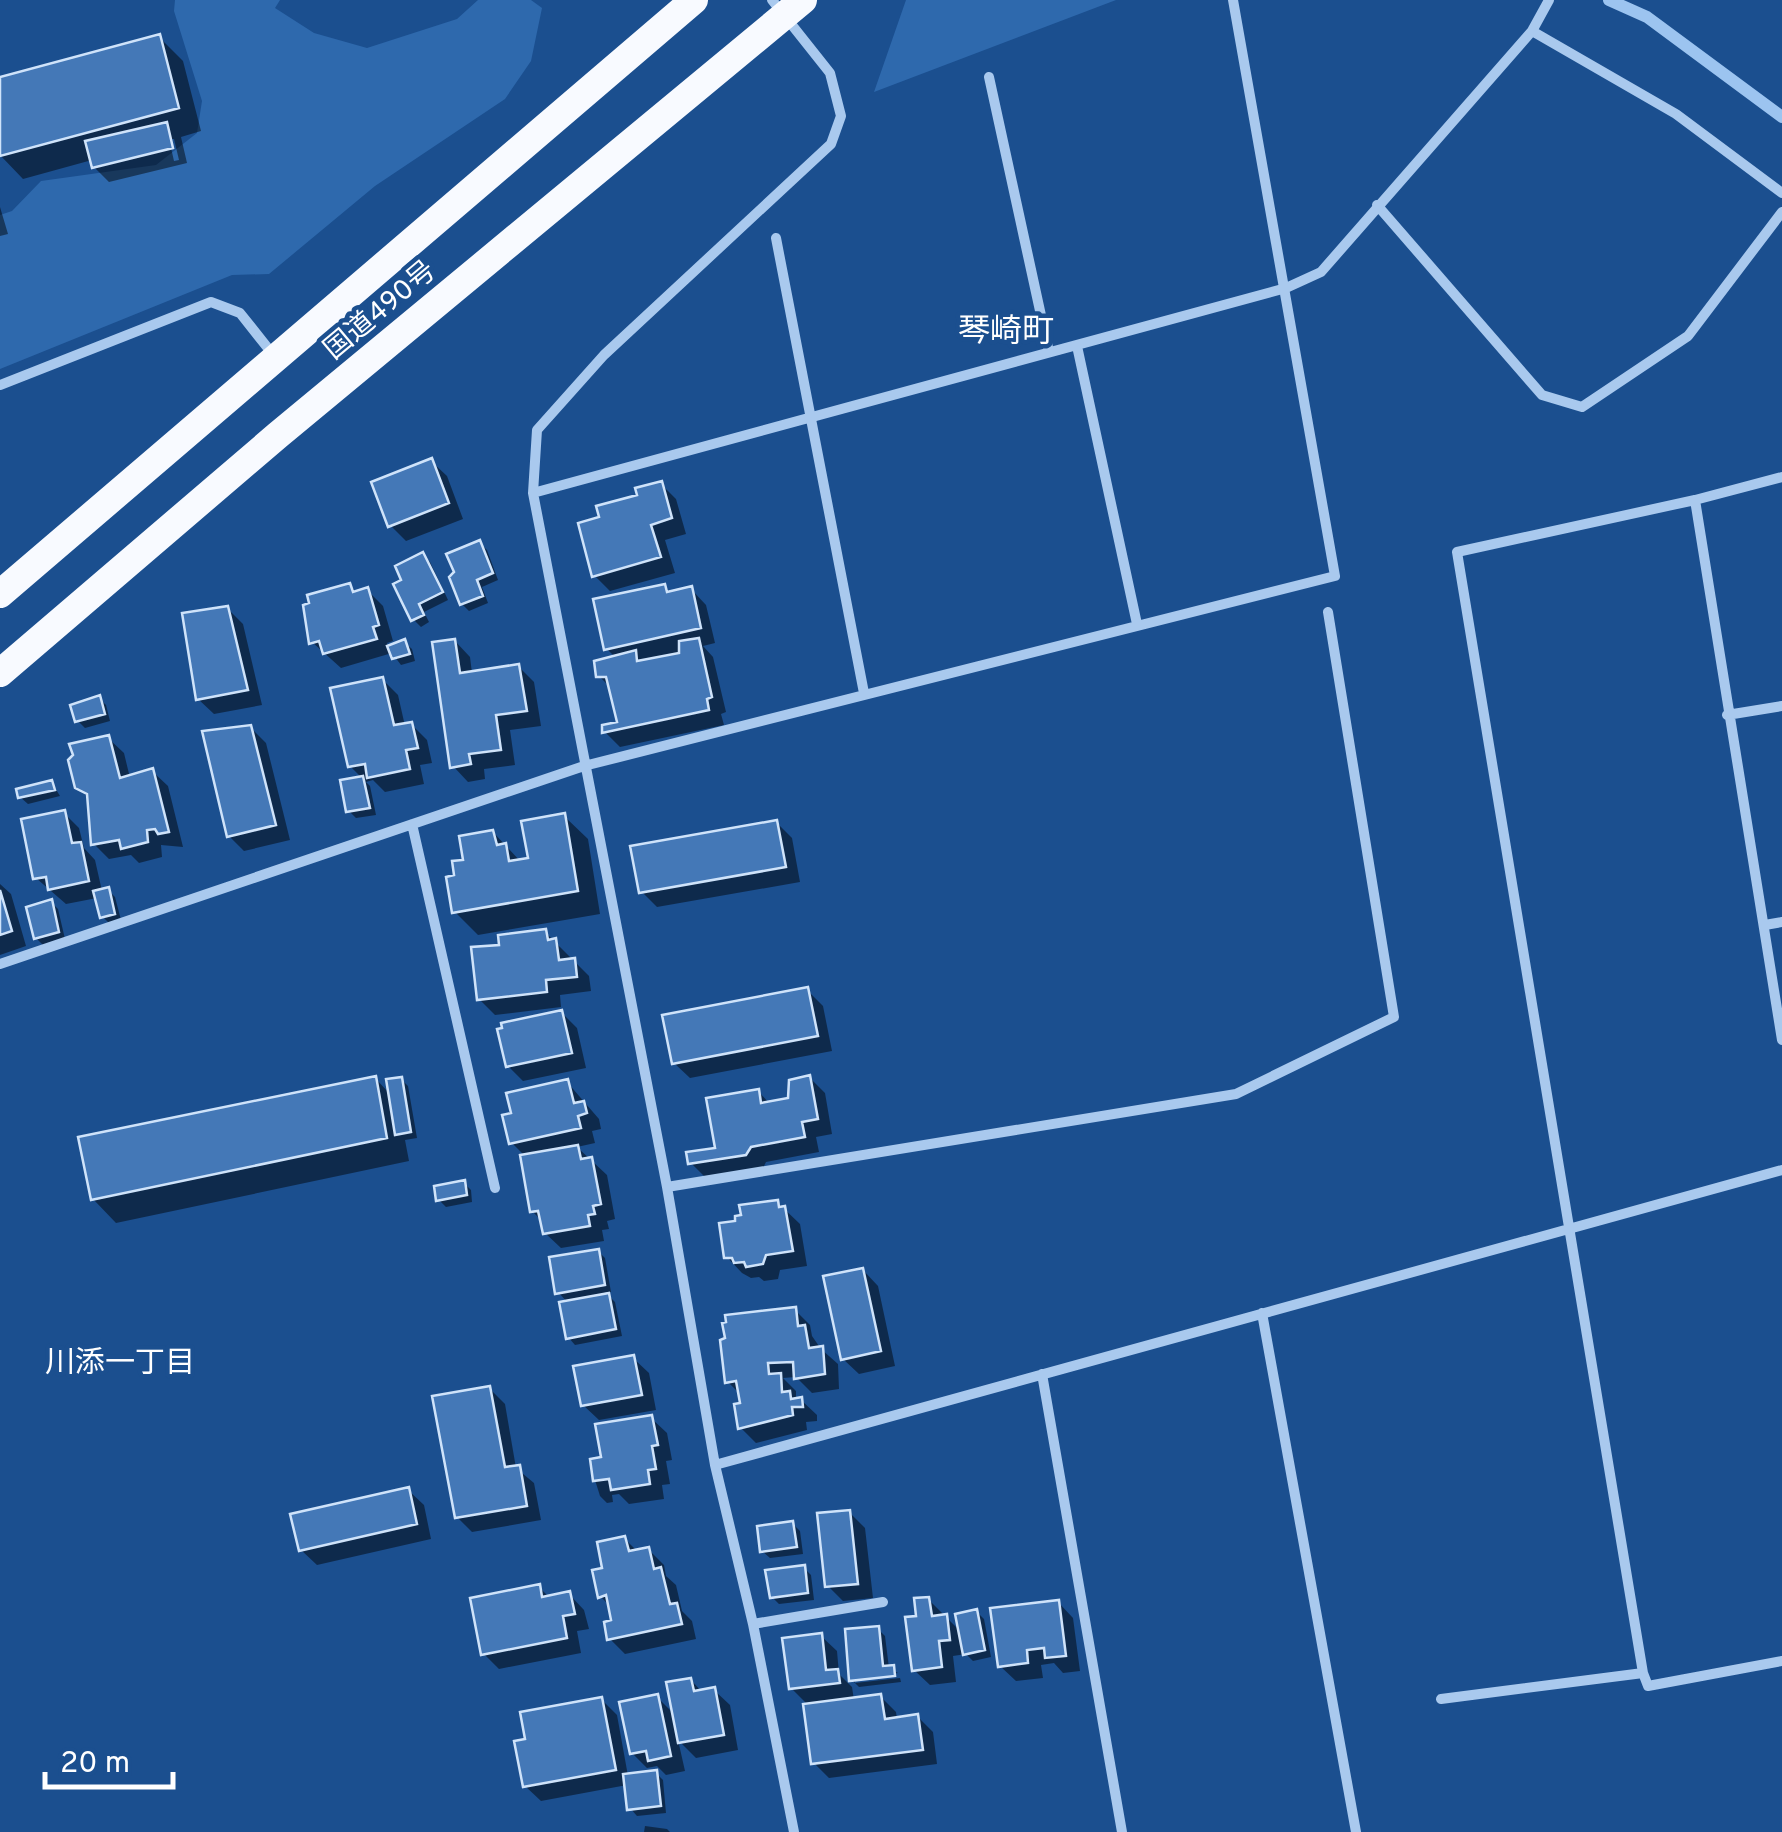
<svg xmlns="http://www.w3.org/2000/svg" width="1782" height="1832" font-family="Overpass,'Noto Sans JP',sans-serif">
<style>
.green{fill:#2e69ad}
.shadow{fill:#0007;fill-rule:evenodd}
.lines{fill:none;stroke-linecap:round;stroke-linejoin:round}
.stream{stroke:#9cc4f0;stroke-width:12}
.building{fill:#4478b7;stroke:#cfe3fa;stroke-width:2.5}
.minor{stroke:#a9c9ee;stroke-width:10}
.trunk{stroke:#f8faff;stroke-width:28}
.labels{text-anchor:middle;stroke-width:9;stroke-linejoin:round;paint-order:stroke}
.street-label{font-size:28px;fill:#fff;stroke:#1b4f8f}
.neighbourhood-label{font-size:30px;fill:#fff;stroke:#1b4f8f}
.quarter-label{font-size:32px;fill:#fff;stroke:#1b4f8f}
</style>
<rect width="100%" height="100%" fill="#1b4f8f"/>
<path class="green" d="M175,0H280L275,8L314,33L367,48L457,19L478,0H531L542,8L531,61L505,99L375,186L269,274L232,275L0,369V215L12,211L41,181L156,165L197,133L202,101L174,11Z
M906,0H1116L874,92Z"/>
<path class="shadow" d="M159,37L183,61L201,131L181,137L187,163L109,182L94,167L92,160L23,179L0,155V80ZM169,139H174L179,160L174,161Z
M0,207L8,234L0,236Z
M431,461L447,476L463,519L406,541L390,525Z
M661,484L676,499L686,534L665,540L675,573L610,591L595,576L603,519Z
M480,543L487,550L498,580L482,587L488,603L469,611L462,604Z
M423,555L430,562L448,600L424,612L429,622L421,627L414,620L405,581Z
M350,586L357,593L367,590L383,606L393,641L387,643L389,648L404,642L412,649L415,661L401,665L392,653L341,668L312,642Z
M664,586L671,593L691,589L706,605L715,643L703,646L713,657L726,712L721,714L724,725L620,747L605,732L620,724L612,689L599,676L616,658L606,648Z
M228,609L243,624L262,705L214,714L198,699Z
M455,641L470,657L472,673L518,666L534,682L541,726L510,730L515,765L484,769L485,779L468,782L453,766Z
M382,679L398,695L405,726L411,724L427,740L432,763L420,765L424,784L385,792L373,780L366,782L370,786L376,815L356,818L349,811L362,778L350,766Z
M99,698L106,705L110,721L85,728L78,721Z
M250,727L266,743L290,840L244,851L229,836Z
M108,738L124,753L130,778L152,771L168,786L183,847L161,845L162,857L139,863L131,855L109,859L94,844L90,799L78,787Z
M52,783L60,796L28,804L20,797Z
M64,813L79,828L84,848L95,860L102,891L108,890L115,897L121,920L109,923L102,916L97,898L66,904L36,878Z
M564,816L588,839L600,914L478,935L454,911L457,877L466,862L493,832L521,862L531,860Z
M776,822L792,838L800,882L657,907L641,891Z
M0,884L11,894L26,946L0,955Z
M51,902L58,909L65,939L43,945L36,938Z
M545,932L589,976L591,991L560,995L561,1007L495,1015L479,999Z
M807,990L823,1006L832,1051L690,1078L674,1063Z
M561,1012L577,1028L586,1068L523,1081L508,1066L505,1030Z
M375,1078L390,1094L401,1079L408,1086L417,1138L405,1140L409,1161L116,1223L93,1199Z
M810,1078L825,1093L832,1134L816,1137L819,1152L766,1162L762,1170L706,1178L691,1163L718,1150L758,1091L770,1104L790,1101Z
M567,1082L599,1119L601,1129L592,1131L595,1143L577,1147L607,1175L615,1219L607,1221L609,1229L602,1230L604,1241L561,1248L545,1233L543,1222L532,1211L523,1154L512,1143Z
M464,1183L471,1190L472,1202L446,1207L439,1200Z
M777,1202L800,1224L807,1266L780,1270L778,1279L764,1281L759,1277L751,1278L742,1273L727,1257L738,1223Z
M598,1251L605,1258L611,1292H605L615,1302L622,1336L575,1345L568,1337V1303L558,1292Z
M863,1270L878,1286L895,1366L859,1374L843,1359Z
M795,1310L810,1325L812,1336L821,1349L838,1364L839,1389L812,1393L796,1377L783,1378L796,1391V1401L801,1400L817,1415V1421L806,1422L807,1430L756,1443L741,1428V1395L728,1382Z
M633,1358L649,1373L656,1410L599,1420L583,1405Z
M489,1388L505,1404L516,1468L534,1483L541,1520L472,1532L457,1517Z
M651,1418L667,1433L672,1460L666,1461L670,1484L662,1485L664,1499L629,1504L619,1494L612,1495L613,1502L607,1503L600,1496L595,1480L603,1459Z
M408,1490L424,1505L431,1539L317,1565L301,1550Z
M849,1512L865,1528L873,1598L843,1601L828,1586Z
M793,1524L800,1531L803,1554L770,1558L762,1551Z
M624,1538L638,1552L649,1550L664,1565L666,1576L676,1585L682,1611L692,1621L696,1639L625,1654L610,1639L614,1622L611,1607L600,1596L605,1570Z
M804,1568L811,1575L814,1600L779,1604L772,1597Z
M539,1587L550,1598L569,1594L584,1610L589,1629L577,1631L581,1653L499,1669L484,1654Z
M928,1599L961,1632L977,1612L984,1619L991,1657L973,1661L966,1654L953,1656L956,1682L930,1685L914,1670L919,1618Z
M1058,1602L1073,1618L1080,1671L1063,1673L1054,1663L1041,1665L1043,1678L1016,1681L1000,1666Z
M878,1629L885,1636L889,1668L898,1673L855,1678V1683L852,1680Z
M821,1636L837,1651L839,1674L852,1687L854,1700L880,1696L896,1712L897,1720L918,1717L933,1732L937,1764L829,1778L814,1763L809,1706L791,1688Z
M900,1678L901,1682L859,1687L855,1683Z
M691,1680L702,1692L714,1690L730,1705L738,1750L696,1758L678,1740L685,1771L666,1775L657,1766L647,1768L632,1753L657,1697L675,1715Z
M601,1699L617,1715L628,1776L656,1773L663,1780L666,1813L637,1816L630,1808L627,1785L541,1801L525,1786Z
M645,1826L667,1829L670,1832H644Z"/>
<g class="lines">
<path class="stream" d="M1609,0L1647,17L1782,117"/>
</g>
<path class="building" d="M160,34L179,108L0,156V77Z
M167,122L173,148L92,168L85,141Z
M432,458L449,503L388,527L371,482Z
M662,481L672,518L651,525L661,557L592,577L578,523L599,517L596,506L637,495L635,488Z
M480,540L493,573L477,580L483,596L460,605L449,577L454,572L446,554Z
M423,552L443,592L419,604L424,615L411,621L393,584L401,580L395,566Z
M350,583L353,592L368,587L379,625L373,627L377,639L323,654L319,641L309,644L303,605L309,603L307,595Z
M665,584L667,592L692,586L701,628L604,650L593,599Z
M228,606L248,690L196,700L182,613Z
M699,638L712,697L707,699L709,710L602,733V725L617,722L606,677H596L594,661L636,650L637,661L679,653V641Z
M405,639L410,654L392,659L387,646Z
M455,639L460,673L519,664L527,711L496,715L501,750L469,754L471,764L450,768L432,642Z
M383,677L394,725L412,722L418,748L406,750L410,769L367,778L365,764L348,767L330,688Z
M100,695L105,714L75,722L70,705Z
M251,725L276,825L227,837L202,731Z
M109,735L120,778L153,768L169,832L158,834L155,829L147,830L148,842L121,849L119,840L91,845L87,794L75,788L68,760L73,755L69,744Z
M363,776L370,808L346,812L340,780Z
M52,780L55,790L18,798L16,789Z
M65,810L72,843L81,842L89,881L48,890L46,877L33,879L21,819Z
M565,813L578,891L452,913L446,877L454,875L452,861L463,860L459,836L493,830L497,845L506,843L509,861L528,858L521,821Z
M777,820L786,867L639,893L630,846Z
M109,887L115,914L100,918L93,891Z
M0,890L12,931L0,935Z
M52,899L59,932L34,939L26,907Z
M546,929L548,940L556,938L559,960L575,958L577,977L546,980L547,992L477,1000L471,947L499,945L498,935Z
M808,987L818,1036L672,1064L662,1015Z
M562,1010L572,1053L506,1067L497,1029L502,1028L501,1023Z
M810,1075L818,1119L802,1122L805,1137L751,1147L746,1155L688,1164L686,1152L715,1148L706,1098L759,1089L761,1103L788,1098L789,1080Z
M376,1076L387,1138L91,1200L78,1137Z
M402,1077L411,1132L395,1135L386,1079Z
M568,1079L574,1103L584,1101L587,1113L578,1116L581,1128L509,1144L502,1115L511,1113L506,1093Z
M578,1145L581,1159L592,1157L601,1204L593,1206L595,1214L588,1215L590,1226L543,1234L538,1211L530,1212L520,1155Z
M465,1180L467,1195L436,1201L434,1186Z
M778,1200L779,1207L785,1206L793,1251L766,1255L763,1264L746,1267L744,1262L734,1263L732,1258H724L719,1223L735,1221V1216L741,1215L739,1205Z
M599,1249L605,1285L555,1294L549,1257Z
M863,1268L881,1351L841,1360L823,1276Z
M609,1293L616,1329L566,1339L559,1302Z
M796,1307L798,1326L805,1325L809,1348L823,1346L825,1374L794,1379L793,1362L768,1363L769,1374L781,1373L782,1392L790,1391L791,1399L802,1397L803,1407H792L793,1415L738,1429L734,1404L740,1403L736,1381L725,1383L720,1340L725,1338L722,1323L726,1322L725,1315Z
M634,1355L642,1395L581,1406L573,1366Z
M490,1386L505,1467L520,1465L527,1506L455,1518L432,1396Z
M652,1415L658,1445L652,1446L656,1469L648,1470L650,1484L611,1490L609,1479L593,1481L590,1459L601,1457L595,1424Z
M409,1487L417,1524L299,1551L290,1514Z
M850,1510L858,1584L825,1587L817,1513Z
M793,1521L797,1547L760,1552L757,1526Z
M625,1536L629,1551L649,1547L654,1569L661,1567L670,1604L677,1603L682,1624L607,1640L604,1622L611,1620L606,1595L598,1598L592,1570L602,1568L597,1542Z
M805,1565L808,1593L770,1598L765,1570Z
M540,1584L542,1597L570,1591L575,1614L563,1616L567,1638L481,1655L470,1598Z
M929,1597L932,1616L947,1614L950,1640L939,1641L942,1667L912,1671L905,1617L916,1616L914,1598Z
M1059,1600L1066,1656L1045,1658L1044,1648L1027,1650L1028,1663L998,1667L990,1608Z
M977,1609L985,1650L963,1655L955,1614Z
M879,1626L883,1666L894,1665L895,1676L849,1681L845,1629Z
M822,1633L826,1670L838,1669L840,1683L789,1689L782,1638Z
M691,1678L694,1691L715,1687L724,1735L678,1743L666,1682Z
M658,1694L671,1756L648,1761L646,1751L630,1754L619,1702Z
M881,1694L885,1719L918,1714L923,1750L811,1764L803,1704Z
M602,1697L616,1770L523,1787L514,1741L525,1739L520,1712Z
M657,1770L661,1806L627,1810L623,1774Z"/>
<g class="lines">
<path class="minor" d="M772,0L830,73L841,116L831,144L604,355L537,430L533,493L667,1187L715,1465L753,1624L794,1832
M1532,31L1676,114L1782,193
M989,77L1049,352
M1377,205L1542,395L1582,407L1688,336L1782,212
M776,238L864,693
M1077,346L1137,624
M0,385L211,302L240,313L275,357
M533,493L1286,288L1321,272L1532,31L1549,0
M1695,500L1782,1040
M1727,715L1782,706
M412,824L495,1188
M1765,925L1782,922
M0,964L584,766L1335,576L1233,0
M667,1187L1236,1094L1394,1017L1328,612
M1262,1313L1356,1832
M1042,1374L1122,1832
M715,1465L1782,1170
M753,1624L883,1602
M1643,1673L1457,552L1695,500L1782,477
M1441,1699L1643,1673L1648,1686L1782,1661"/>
<path class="trunk" d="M0,594L694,0
M0,673L278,435L803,0"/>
</g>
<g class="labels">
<g class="street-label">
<text transform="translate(379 309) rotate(-40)" y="10">国道490号</text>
</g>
<g class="neighbourhood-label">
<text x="120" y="1372">川添一丁目</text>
</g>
<g class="quarter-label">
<text x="1006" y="341">琴崎町</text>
</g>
</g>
<path d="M45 1772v15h128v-15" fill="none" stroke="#ffffff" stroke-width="5"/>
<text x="60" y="1772" font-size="30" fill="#ffffff" stroke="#1b4f8f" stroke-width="8" paint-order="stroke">20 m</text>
</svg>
